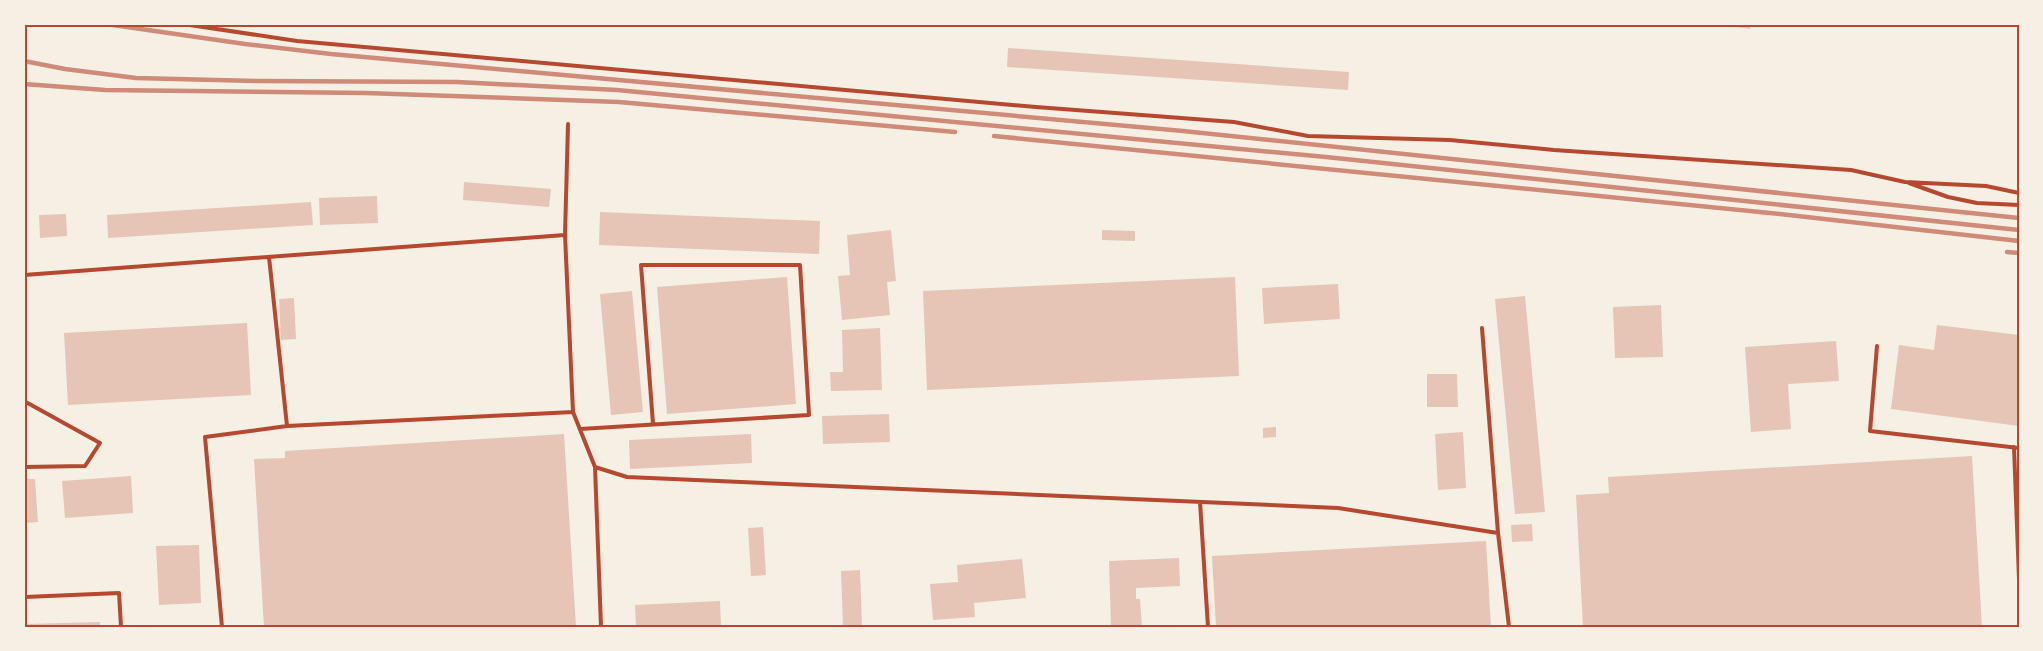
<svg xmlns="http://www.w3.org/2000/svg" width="2043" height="651" font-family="'PT Sans',sans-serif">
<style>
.building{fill:#e6c5b7}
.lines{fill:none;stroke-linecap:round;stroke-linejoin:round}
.service{stroke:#b5482f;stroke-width:4}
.rail{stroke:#cf8b77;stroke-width:4.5}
.neatline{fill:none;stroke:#b5482f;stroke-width:2}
</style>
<rect width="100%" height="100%" fill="#f6efe4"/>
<path class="building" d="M1721,24H1751L1750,29L1721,25Z
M1008,48L1349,72L1348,90L1007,67Z
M464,182L551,189L549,207L463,200Z
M377,196L378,223L320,225L319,198Z
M311,202L313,225L108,238L107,215Z
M600,212L820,221L819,254L599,245Z
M66,214L67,236L40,238L39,215Z
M891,230L896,281L887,282L890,315L842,320L838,276L850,275L847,235Z
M1102,230L1135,231V241L1102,240Z
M787,277L796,404L667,414L657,287Z
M1235,277L1239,376L927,390L923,291Z
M1338,284L1340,319L1264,324L1262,288Z
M632,291L643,412L611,415L600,294Z
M1525,296L1545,512L1515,514L1495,299Z
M294,298L296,339L281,340L279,299Z
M1661,305L1663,357L1615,358L1613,307Z
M247,323L251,395L68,405L64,333Z
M1937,325L2019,335V426L1891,409L1899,345L1934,350Z
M880,328L882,390L831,391L830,372H843L842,330Z
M1836,341L1839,381L1788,384L1791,429L1751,432L1745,347Z
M1427,374H1457L1458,407H1427Z
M889,414L890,442L823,444L822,416Z
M1276,427V437L1263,438V428Z
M1463,432L1466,488L1438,490L1435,434Z
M564,434L576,627H264L254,459L285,458V451Z
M751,434L752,463L630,469L629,440Z
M1972,456L1982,627H1583L1576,495L1609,493L1608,477Z
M131,476L133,513L65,518L62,481Z
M24,479H35L38,522L24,523Z
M1532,524L1533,541L1512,542L1511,525Z
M763,527L766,575L751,576L748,528Z
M1486,541L1491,627H1216L1212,556Z
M199,545L201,603L159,605L156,546Z
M1179,558L1180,586L1136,588V599H1140L1142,627H1111L1109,561Z
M1022,559L1026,598L974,603L975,617L933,620L930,584L958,582L957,565Z
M860,570L862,627H843L841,571Z
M720,601L721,627H636L635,605Z
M100,622V627H24V624Z"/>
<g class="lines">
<path class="service" d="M183,24L297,41L1036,107L1234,122L1308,136L1450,140L1554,150L1851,170L1905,182L1986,186L2019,193
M568,124L565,235L573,412L595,467L601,627
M1909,183L1948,197L1977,203L2019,205
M269,257L287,426L573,412
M24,275L565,235
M1482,328L1498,533
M1877,346L1870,431L2019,448
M24,401L100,443L85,466L24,467
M580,429L809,415L800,265H641L653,424
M2014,447L2019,579
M595,467L627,477L1338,508L1498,533L1509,627
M1200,502L1208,627
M25,597L119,593L121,627
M222,627L205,437L287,426"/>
<path class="rail" d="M106,24L245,44L331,54L1183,131L2019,218
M24,61L65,69L136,78L259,81L457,82L617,90L1326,157L2019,230
M24,84L105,90L366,93L619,102L955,132
M994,136L1780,214L2019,241
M2007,252L2019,253"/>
</g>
<rect width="2043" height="651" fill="none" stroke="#f6efe4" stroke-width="51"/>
<rect x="26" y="26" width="1992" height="600" class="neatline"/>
</svg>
